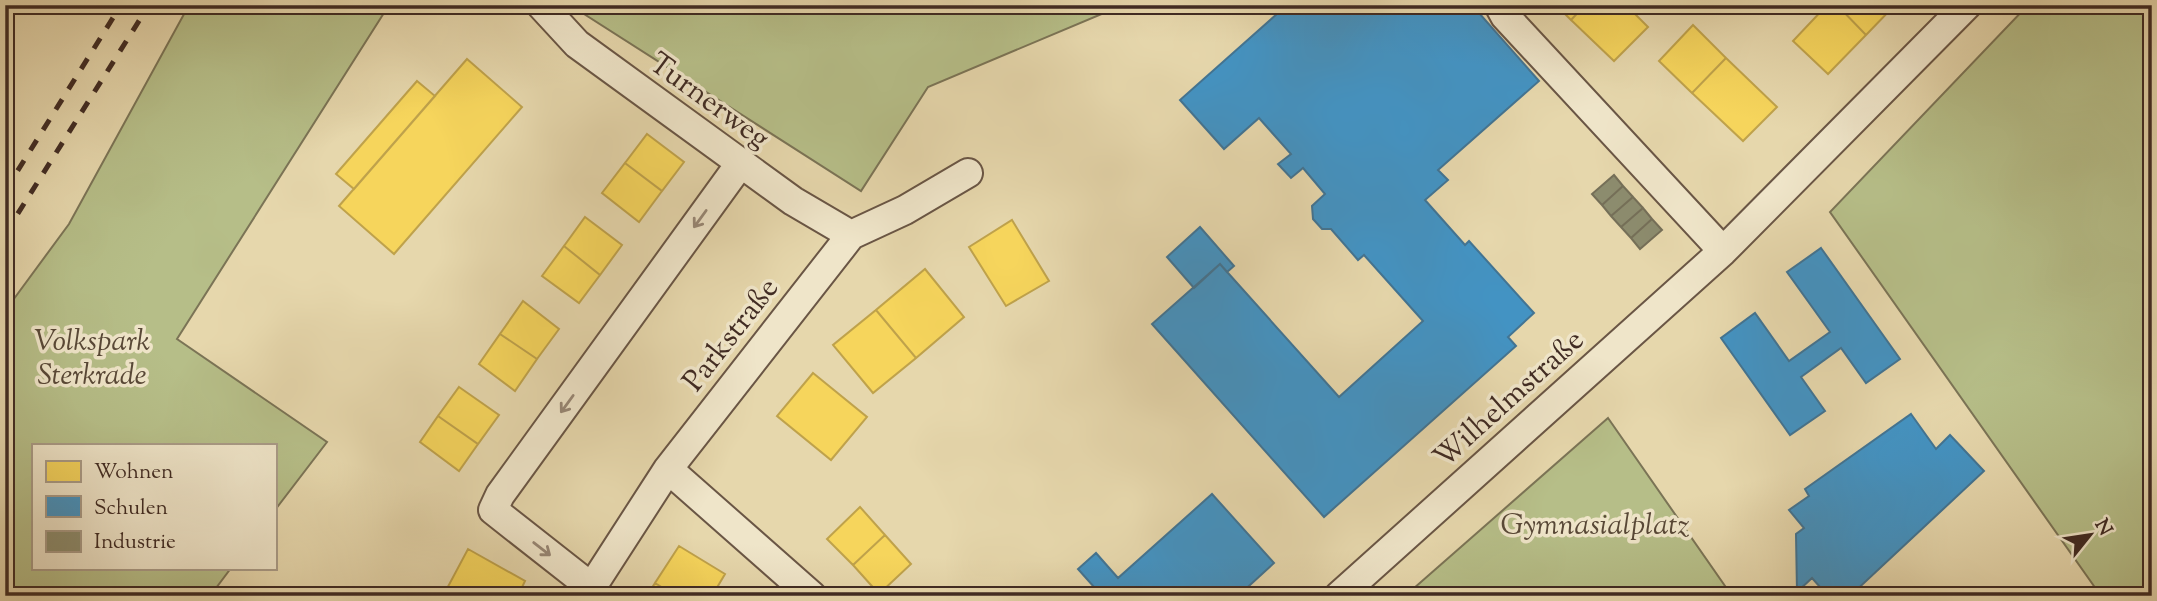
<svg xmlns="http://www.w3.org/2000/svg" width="2157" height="601" font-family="'Sorts Mill Goudy',serif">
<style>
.green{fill:#b6be88;stroke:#7b7456;stroke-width:2}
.homes{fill:#f6d55c;stroke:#bfa24b;stroke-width:2}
.schools{fill:#4393c3;stroke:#427493;stroke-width:2}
.industry{fill:#8c8c6e;stroke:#756f58;stroke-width:2}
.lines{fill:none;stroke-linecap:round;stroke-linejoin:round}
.minor-casing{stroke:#6a5645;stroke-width:32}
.minor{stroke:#efe5c9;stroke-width:28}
.rail{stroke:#402b23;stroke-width:5;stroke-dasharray:12 12;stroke-linecap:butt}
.oneway{stroke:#988876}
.labels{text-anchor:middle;stroke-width:7;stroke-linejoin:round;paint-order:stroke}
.street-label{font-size:30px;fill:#402b23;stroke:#efe5c9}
.park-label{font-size:30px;font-style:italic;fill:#584837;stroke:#efe5c9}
</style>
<rect width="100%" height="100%" fill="#e6d7ac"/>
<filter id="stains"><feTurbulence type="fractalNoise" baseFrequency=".00286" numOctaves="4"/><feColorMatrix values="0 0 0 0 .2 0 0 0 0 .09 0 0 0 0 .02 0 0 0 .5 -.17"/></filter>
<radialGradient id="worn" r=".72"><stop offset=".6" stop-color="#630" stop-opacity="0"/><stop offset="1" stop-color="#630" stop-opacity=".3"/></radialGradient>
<path class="green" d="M189,5H389L177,339L327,442L275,510V445H33V568H231L210,596H5V311L69,224Z
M570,5H1123L928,87L861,191Z
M2028,5H2152V596H2101L1830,212Z
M1608,418L1732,596H1405Z"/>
<path class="homes" d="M1556,5H1585L1571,20Z
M1585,5H1626L1648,27L1614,61L1571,20Z
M1827,5H1837L1866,35L1828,74L1793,41Z
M1837,5H1895L1866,35Z
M1693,25L1726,58L1692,93L1659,61Z
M1726,58L1777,107L1743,141L1692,93Z
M467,59L522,107L394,254L339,206Z
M417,81L435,96L354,189L336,174Z
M647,134L684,162L662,191L625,163Z
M625,163L662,191L639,222L602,193Z
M585,217L622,245L600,275L564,246Z
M1012,220L1049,281L1006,306L969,247Z
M564,246L600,275L579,303L542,276Z
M925,269L964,317L916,358L876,310Z
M523,301L559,329L537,359L500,334Z
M876,310L916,358L873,393L833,345Z
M500,334L537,359L515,391L479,364Z
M813,373L867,417L831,460L777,416Z
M459,387L499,415L478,444L438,416Z
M438,416L478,444L459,471L420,442Z
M860,507L885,535L853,565L827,539Z
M885,535L911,564L879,594L853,565Z
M679,546L725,574L712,596H676L655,583Z
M468,549L525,581L518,596H443Z
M655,583L676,596H647Z"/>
<path class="schools" d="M1287,5H1472L1539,81L1438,170L1448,180L1425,200L1465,245L1469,241L1534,313L1508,337L1516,346L1324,517L1152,324L1220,264L1339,397L1423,321L1364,255L1358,260L1331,229H1322L1313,219L1312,206L1325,194L1303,168L1291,178L1278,164L1291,154L1259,118L1224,149L1180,100Z
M1200,227L1234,266L1227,272L1220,264L1194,288L1167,257Z
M1821,248L1900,359L1866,383L1841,348L1801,377L1825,411L1790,435L1721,338L1755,313L1789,361L1830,332L1787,272Z
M1911,414L1936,449L1950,435L1984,471L1850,596H1828L1812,578L1797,592L1796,534L1804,528L1789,510L1809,496L1805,489Z
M1212,494L1274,563L1238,596H1102L1078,569L1096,553L1118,578Z"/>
<path class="industry" d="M1614,175L1623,186L1602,205L1592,194Z
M1623,186L1633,197L1611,216L1602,205Z
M1633,197L1643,208L1621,227L1611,216Z
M1643,208L1652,219L1631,238L1621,227Z
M1652,219L1662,230L1640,249L1631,238Z"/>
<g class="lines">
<g class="minor-casing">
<path id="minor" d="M541,5L577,44L793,201L851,235
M1499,5L1505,16L1723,251
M668,469L812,596
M591,587L493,510L500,495L740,164
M586,596L668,469L851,235L905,210L968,173
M1339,596L1723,251L1967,5"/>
</g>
<use href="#minor" class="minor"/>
<path class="rail" d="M5,191L121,5
M5,234L149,5"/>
</g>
<defs><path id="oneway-shaft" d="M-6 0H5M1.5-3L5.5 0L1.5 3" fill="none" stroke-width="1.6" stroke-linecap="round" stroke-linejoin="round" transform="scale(1.75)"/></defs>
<g class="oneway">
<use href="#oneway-shaft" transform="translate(700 219) rotate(126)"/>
<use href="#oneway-shaft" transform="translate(567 404) rotate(126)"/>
<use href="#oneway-shaft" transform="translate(542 549) rotate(38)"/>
</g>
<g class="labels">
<g class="street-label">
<text transform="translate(710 100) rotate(36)" y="10">Turnerweg</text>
<text transform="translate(730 334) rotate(-52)" y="10">Parkstraße</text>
<text transform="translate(1508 398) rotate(-42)" y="10">Wilhelmstraße</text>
</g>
<g class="park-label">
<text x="92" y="350">Volkspark<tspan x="92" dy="34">Sterkrade</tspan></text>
<text x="1595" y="534">Gymnasialplatz</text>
</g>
</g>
<rect width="2157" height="601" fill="none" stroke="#e6d7ac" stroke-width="28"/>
<rect x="7" y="7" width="2143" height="587" fill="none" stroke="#402b23" stroke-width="3.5"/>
<rect x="14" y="14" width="2129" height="573" fill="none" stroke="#402b23" stroke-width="2"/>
<rect x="32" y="444" width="245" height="126" fill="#efe5c9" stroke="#a99b87" stroke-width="2"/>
<rect x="46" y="461" width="35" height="21" fill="#f6d55c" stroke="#a99b87" stroke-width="2"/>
<text x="94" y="478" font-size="21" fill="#402b23">Wohnen</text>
<rect x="46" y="496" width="35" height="21" fill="#4393c3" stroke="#a99b87" stroke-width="2"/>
<text x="94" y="514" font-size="21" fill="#402b23">Schulen</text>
<rect x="46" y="531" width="35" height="21" fill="#8c8c6e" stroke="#a99b87" stroke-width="2"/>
<text x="94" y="548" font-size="21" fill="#402b23">Industrie</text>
<g transform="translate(2090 535) rotate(60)" stroke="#efe5c9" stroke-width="5" paint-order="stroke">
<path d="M0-5L12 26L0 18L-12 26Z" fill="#402b23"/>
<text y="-10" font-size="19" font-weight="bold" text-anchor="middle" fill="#402b23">N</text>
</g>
<rect width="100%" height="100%" filter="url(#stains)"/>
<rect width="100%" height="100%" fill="url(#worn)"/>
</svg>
